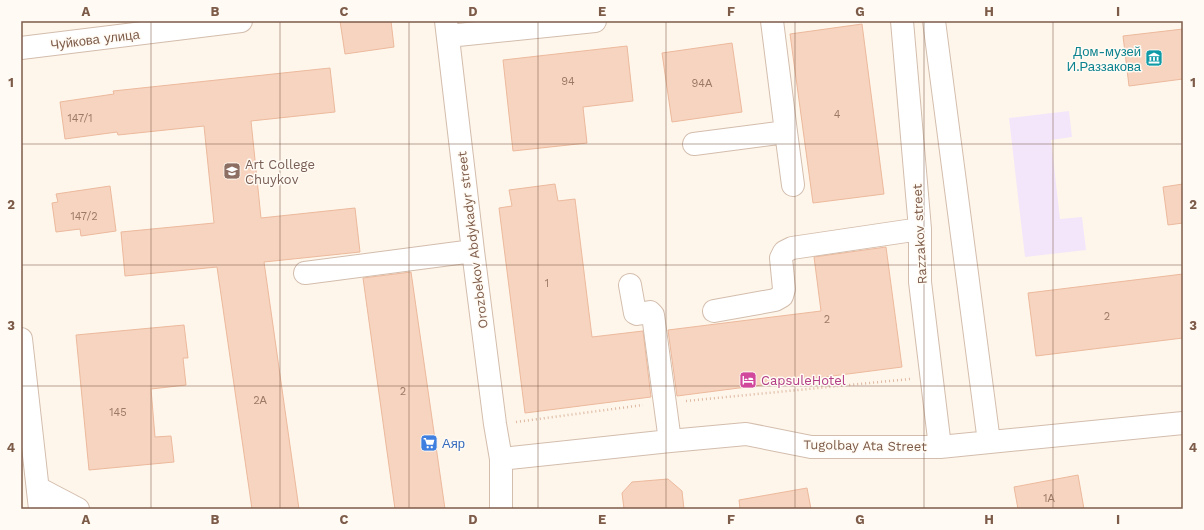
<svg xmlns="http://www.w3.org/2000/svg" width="1204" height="530" font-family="'Work Sans',sans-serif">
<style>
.education{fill:#f3e6fb}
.building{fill:#f7d4bf;stroke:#ecb99d}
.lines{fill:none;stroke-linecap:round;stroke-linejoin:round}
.minor-casing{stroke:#d3bdad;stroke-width:24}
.path{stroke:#ddb7a0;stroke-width:2.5;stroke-dasharray:1 3;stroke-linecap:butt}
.minor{stroke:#fff;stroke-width:22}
.grid{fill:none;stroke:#7d5b49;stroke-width:1;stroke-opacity:0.55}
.labels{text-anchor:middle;stroke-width:3;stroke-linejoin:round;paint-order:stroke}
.number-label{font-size:11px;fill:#9c7966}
.street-label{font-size:13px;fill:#7d5b49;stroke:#fffaf3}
.culture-label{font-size:13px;fill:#0d838f;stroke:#fffaf3;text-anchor:end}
.education-label{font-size:13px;fill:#785e54;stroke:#fffaf3;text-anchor:start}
.hotel-label{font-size:13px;fill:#b23c85;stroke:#fffaf3;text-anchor:start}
.shop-label{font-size:13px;fill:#366cbe;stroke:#fffaf3;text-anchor:start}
.neatline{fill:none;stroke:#7d5b49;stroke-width:1.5}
.grid-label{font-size:13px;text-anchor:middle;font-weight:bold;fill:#7d5b49}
</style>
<rect width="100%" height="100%" fill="#fef6ea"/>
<path class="education" d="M1069,111L1072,137L1051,140L1060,219L1082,217L1086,250L1025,257L1009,118Z"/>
<path class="building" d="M340,21H391L394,47L345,54Z
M862,24L884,194L813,203L790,34Z
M1183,29V79L1129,86L1123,36Z
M732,43L742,112L672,122L662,53Z
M627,46L633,101L583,107L587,143L513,151L503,60Z
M330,68L335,112L251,121L261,218L355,208L360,252L264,262L299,509H252L217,267L125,276L121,232L214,223L204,126L118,135L117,132L65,139L60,102L114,94L113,91Z
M555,184L558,201L575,199L592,337L643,331L651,397L525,413L499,208L512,206L509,190Z
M1183,184V223L1168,225L1163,187Z
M110,186L116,231L81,236L80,229L56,232L52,203L58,202L56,194Z
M886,247L902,367L677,396L668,330L821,311L814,257Z
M411,272L445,509H395L363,278Z
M1183,274V338L1036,356L1028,293Z
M184,325L188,358H183L186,385L151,389L155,437L171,436L174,462L89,470L76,335Z
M1078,475L1084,509H1018L1014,487Z
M668,479L682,491L684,509H624L622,493L632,482Z
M807,488L811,509H740L739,500Z"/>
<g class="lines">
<g class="minor-casing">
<path id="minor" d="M446,21L473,251L495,424L501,459V509
M902,21L920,229V282L940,447
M934,21L989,442
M448,36L595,21
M21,48L241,21
M786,132L793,185
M694,144L786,132L772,21
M305,273L473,251
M630,285L635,313L637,314L650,312L653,315L670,441
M714,311L775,300L782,296L784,289L781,258L784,252L792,248L920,229
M21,339L40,509
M501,459L670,441L746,434L811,447H940L1183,423
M38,488L78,509"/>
</g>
<path class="path" d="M686,401L910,379
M516,422L643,405"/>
<use href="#minor" class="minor"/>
</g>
<path class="grid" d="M151,21V509M280,21V509M409,21V509M538,21V509M666,21V509M795,21V509M924,21V509M1053,21V509M21,144H1183M21,265H1183M21,386H1183"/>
<defs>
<g id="museum-square" transform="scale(0.9)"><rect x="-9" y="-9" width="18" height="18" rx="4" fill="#0f9aa8" stroke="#fffaf3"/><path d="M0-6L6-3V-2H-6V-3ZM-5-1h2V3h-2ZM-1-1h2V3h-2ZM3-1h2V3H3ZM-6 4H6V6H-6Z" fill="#fff"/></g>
<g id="university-square" transform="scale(0.9)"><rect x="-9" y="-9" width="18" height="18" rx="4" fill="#8d6e63" stroke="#fffaf3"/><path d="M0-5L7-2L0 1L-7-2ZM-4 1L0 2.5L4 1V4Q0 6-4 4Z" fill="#fff"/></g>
<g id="hotel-square" transform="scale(0.9)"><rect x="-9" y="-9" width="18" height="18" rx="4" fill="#d1479c" stroke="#fffaf3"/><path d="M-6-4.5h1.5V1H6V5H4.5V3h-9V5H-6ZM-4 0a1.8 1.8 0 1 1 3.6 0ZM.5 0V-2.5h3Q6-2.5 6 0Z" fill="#fff"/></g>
<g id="supermarket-square" transform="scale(0.9)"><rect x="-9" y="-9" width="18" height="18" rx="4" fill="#3f7fe0" stroke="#fffaf3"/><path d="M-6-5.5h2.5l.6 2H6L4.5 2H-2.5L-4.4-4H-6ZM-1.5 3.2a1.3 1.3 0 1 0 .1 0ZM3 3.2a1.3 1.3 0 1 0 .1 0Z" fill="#fff"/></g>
</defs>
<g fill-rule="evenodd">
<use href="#museum-square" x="1154" y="58"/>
<use href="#university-square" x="232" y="171"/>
<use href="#hotel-square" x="748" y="380"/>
<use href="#supermarket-square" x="429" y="443"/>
</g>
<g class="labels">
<g class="number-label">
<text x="568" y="85">94</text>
<text x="702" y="87">94А</text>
<text x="837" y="118">4</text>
<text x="80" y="122">147/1</text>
<text x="84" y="220">147/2</text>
<text x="547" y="287">1</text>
<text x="1107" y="320">2</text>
<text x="827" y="323">2</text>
<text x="403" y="395">2</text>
<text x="260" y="404">2А</text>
<text x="118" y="416">145</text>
<text x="1049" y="502">1А</text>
</g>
<g class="street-label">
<text transform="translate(95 39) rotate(-7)" y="5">Чуйкова улица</text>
<text transform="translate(919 234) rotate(-93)" y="5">Razzakov street</text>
<text transform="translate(472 240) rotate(-97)" y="5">Orozbekov Abdykadyr street</text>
<text transform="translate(865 445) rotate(1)" y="5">Tugolbay Ata Street</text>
</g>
<g class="culture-label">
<text x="1141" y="56">Дом-музей<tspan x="1141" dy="15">И.Раззакова</tspan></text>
</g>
<g class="education-label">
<text x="245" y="169">Art College<tspan x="245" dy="15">Chuykov</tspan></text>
</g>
<g class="hotel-label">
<text x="761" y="385">CapsuleHotel</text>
</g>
<g class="shop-label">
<text x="442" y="448">Аяр</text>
</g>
</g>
<rect width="1204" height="530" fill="none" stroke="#fffaf3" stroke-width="44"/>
<rect x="22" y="22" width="1160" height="486" class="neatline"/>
<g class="grid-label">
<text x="86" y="16">A</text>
<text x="215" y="16">B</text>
<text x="344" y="16">C</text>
<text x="473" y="16">D</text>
<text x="602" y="16">E</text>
<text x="731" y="16">F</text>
<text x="860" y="16">G</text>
<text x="989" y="16">H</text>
<text x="1118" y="16">I</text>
<text x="11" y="87">1</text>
<text x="1193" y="87">1</text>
<text x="11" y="209">2</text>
<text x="1193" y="209">2</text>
<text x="11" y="330">3</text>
<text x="1193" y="330">3</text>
<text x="11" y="452">4</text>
<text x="1193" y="452">4</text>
<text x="86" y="524">A</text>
<text x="215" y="524">B</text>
<text x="344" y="524">C</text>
<text x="473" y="524">D</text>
<text x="602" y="524">E</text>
<text x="731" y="524">F</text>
<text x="860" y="524">G</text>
<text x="989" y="524">H</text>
<text x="1118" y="524">I</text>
</g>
</svg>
